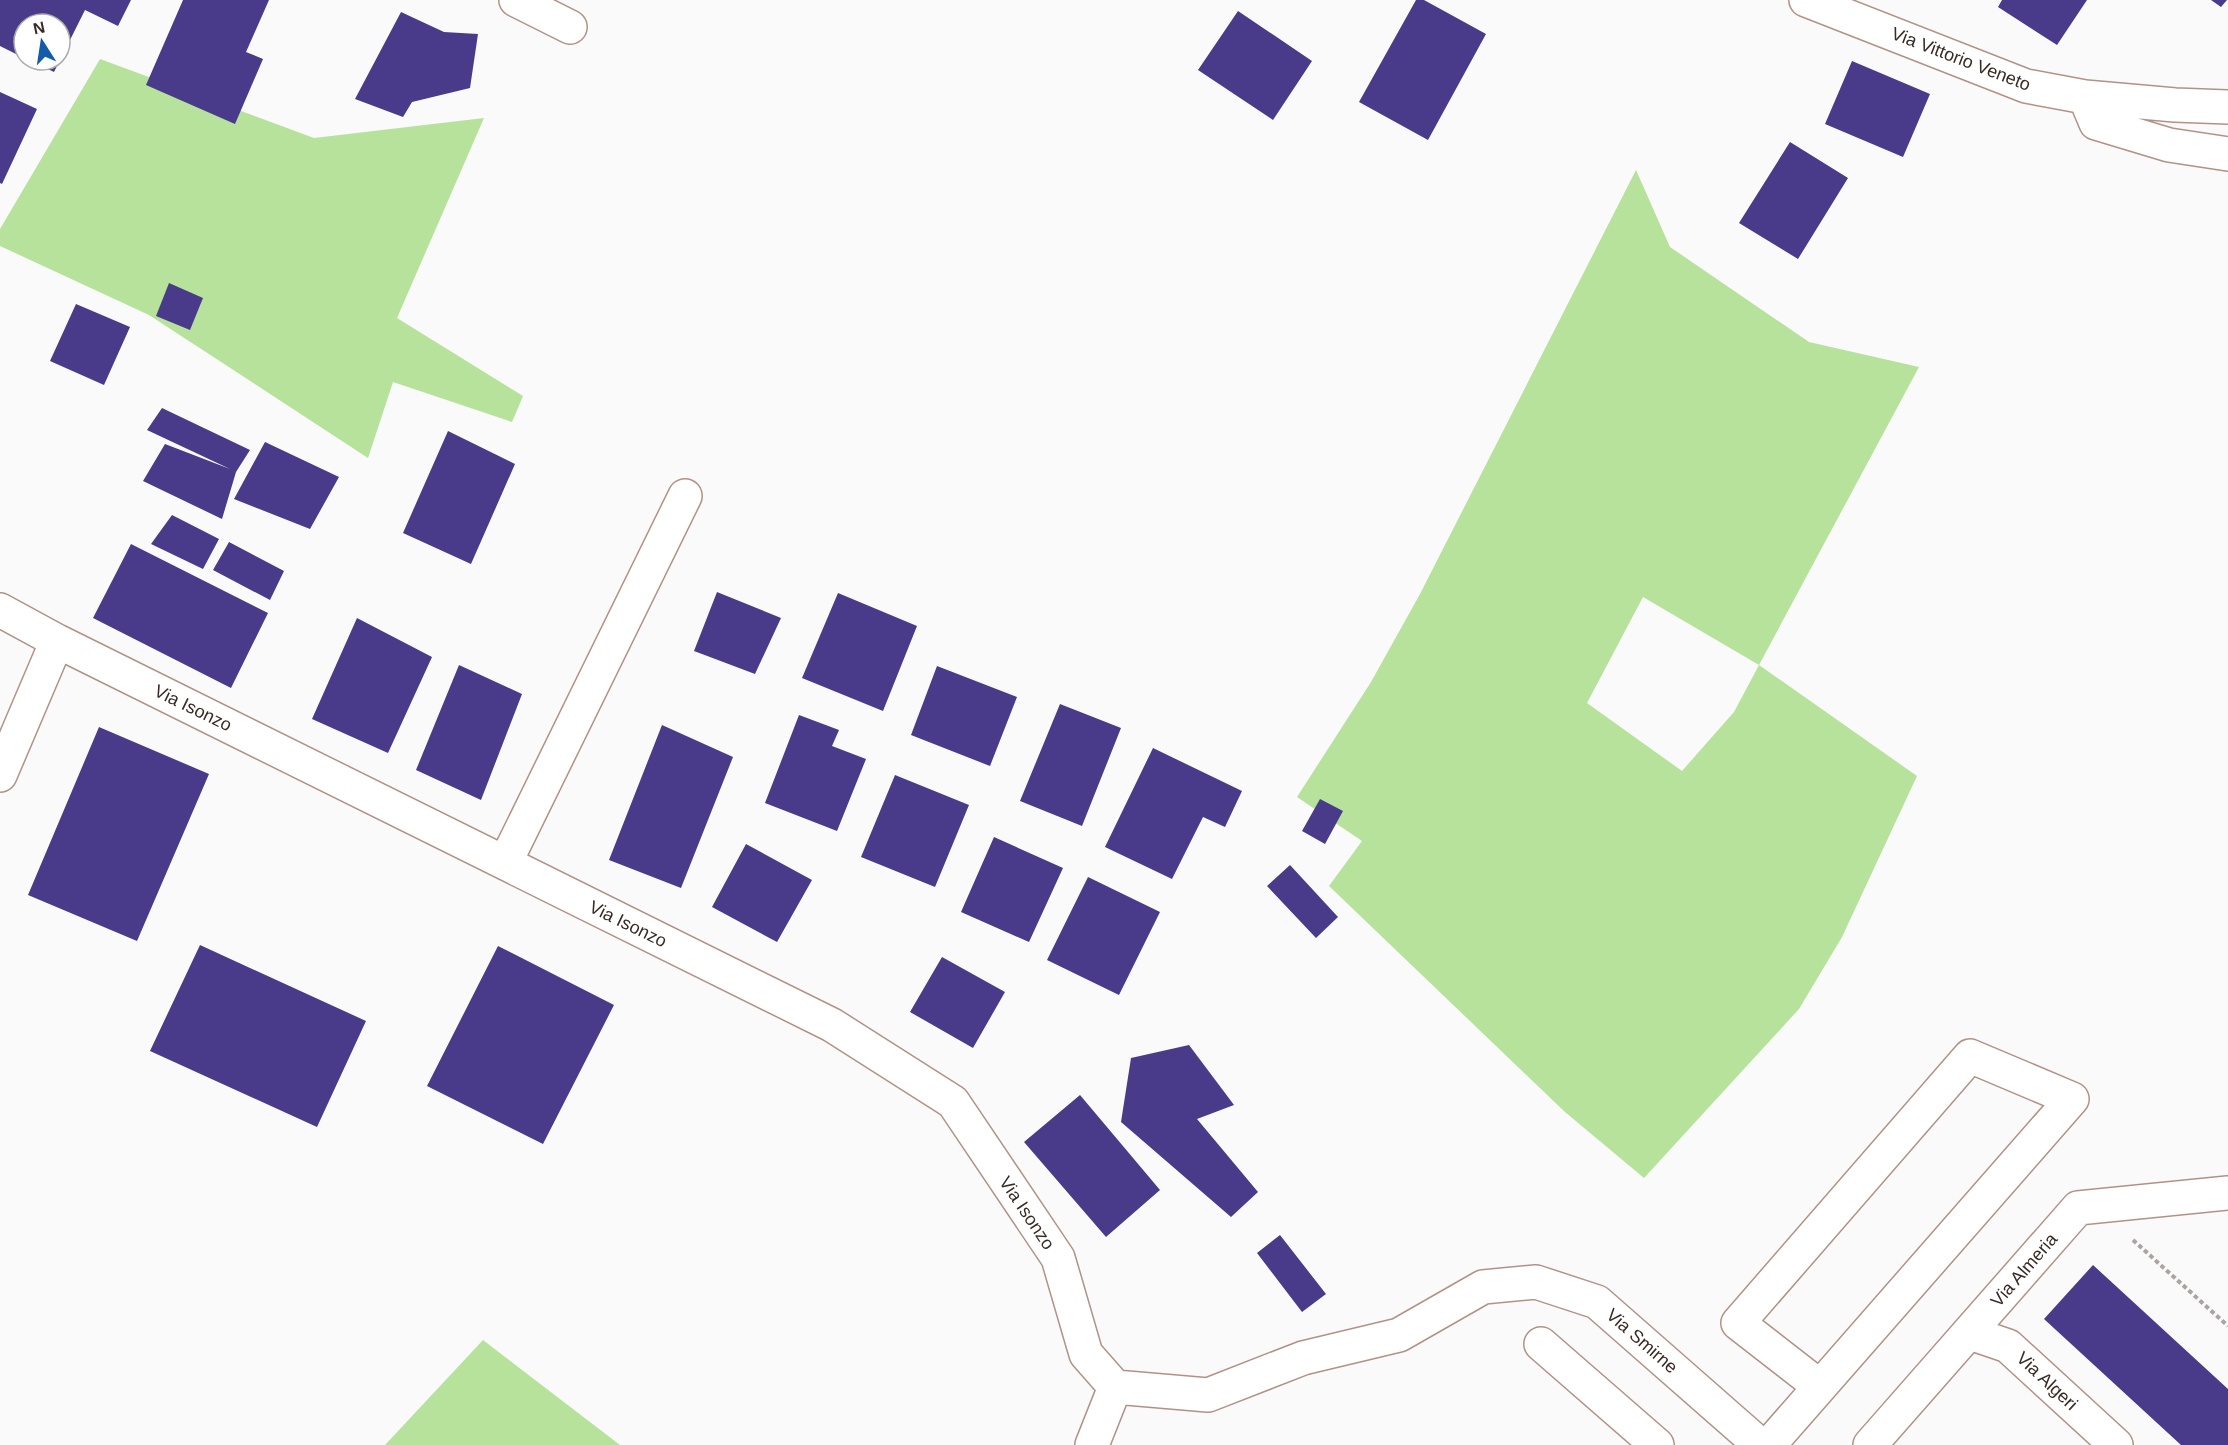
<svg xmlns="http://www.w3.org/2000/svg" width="2228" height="1445" font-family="Arial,sans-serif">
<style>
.green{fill:#b6e29b;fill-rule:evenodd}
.building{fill:#493a8a}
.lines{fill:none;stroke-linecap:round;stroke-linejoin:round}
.minor-casing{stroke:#b29286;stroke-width:36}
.path{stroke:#aaa4a2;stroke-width:4;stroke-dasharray:4.5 3;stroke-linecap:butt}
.minor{stroke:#fff;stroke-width:33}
.labels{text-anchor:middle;stroke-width:6;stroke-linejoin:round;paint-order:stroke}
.street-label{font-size:18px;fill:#382b26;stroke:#fff}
</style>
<rect width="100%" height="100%" fill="#fafafa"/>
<path class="green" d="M100,59L314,138L484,118L397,318L523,396L512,422L393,382L368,458L149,315L0,246V229Z
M1636,170L1670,247L1809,342L1919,367L1759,665L1917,776L1842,937L1799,1009L1644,1178L1565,1112L1329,886L1362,841L1297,797L1371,682L1420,594ZM1643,597L1759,665L1734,712L1682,771L1587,703Z
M483,1340L620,1445H385Z"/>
<path class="building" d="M0,0H131L118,26L85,10L54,72L29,60H60V24H24V58L0,46Z
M183,0H269L246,52L263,59L235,124L146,85Z
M1416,0H1424L1486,34L1428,140L1359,102Z
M2002,0H2087L2057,45L1998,7Z
M2211,0H2227L2221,7Z
M1238,11L1312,61L1273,120L1198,70Z
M401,12L444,32L478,34L470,88L412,102L403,117L355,99Z
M1852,61L1930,94L1903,157L1825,124Z
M0,92L37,109L2,184L0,183Z
M1790,142L1848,178L1798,259L1739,223Z
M169,283L203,298L190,330L156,316Z
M76,304L130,327L104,385L50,361Z
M162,408L250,450L236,472L222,519L143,481L165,444L230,469L147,430Z
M448,431L515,464L471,564L403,533Z
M265,442L339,477L310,529L234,499Z
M172,515L219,539L203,569L151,544Z
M229,542L284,571L270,600L213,570Z
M131,544L268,613L231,688L93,618Z
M717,592L781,618L755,674L694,651Z
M838,593L917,626L883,711L802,678Z
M357,618L432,657L388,753L312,719Z
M459,665L522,694L481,800L416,770Z
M937,666L1017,697L990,766L911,735Z
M1060,704L1121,728L1082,826L1020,801Z
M799,715L839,730L832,746L866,759L837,831L765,803Z
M662,725L733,757L681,888L609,860Z
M99,727L209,774L137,941L28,895Z
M1153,748L1242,791L1225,827L1203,817L1172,879L1105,847Z
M895,775L969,805L935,887L861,857Z
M1320,799L1343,811L1325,844L1302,831Z
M994,837L1063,868L1029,942L961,912Z
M746,844L812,880L777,942L712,907Z
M1290,865L1338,917L1316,938L1267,886Z
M1088,877L1160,912L1119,995L1047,960Z
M200,945L366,1021L317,1127L150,1051Z
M498,946L614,1005L543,1144L427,1086Z
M942,957L1005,992L973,1048L910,1012Z
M1189,1045L1234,1105L1197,1119L1258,1192L1231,1217L1121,1122L1131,1058Z
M1080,1095L1160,1190L1106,1237L1024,1142Z
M1280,1235L1326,1294L1302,1312L1257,1253Z
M2093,1265L2228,1389V1445H2181L2044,1319Z"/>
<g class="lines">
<g class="minor-casing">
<path id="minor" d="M516,0L570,27
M1806,0L2026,86L2085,97L2175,105L2228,107
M2085,97L2096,123L2169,145L2228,154
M0,610L57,641L832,1025L953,1102L1058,1258L1086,1354L1115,1387L1208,1395L1303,1358L1399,1335L1483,1287L1536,1282L1597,1302L1760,1445
M0,775L57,641
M505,863L685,496
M1970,1333L2008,1346L2116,1445
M1541,1344L1657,1445
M1092,1445L1115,1387
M1769,1445L2072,1099L1970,1056L1738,1323L1819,1386
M1870,1445L2078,1208L2228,1193"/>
</g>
<path class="path" d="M2133,1240L2228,1326"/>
<use href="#minor" class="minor"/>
</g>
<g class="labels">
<g class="street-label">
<text transform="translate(1961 59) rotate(21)" y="6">Via Vittorio Veneto</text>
<text transform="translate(193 708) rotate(26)" y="6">Via Isonzo</text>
<text transform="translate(628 924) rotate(26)" y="6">Via Isonzo</text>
<text transform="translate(1027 1213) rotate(56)" y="6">Via Isonzo</text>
<text transform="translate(2024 1270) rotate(-49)" y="6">Via Almeria</text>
<text transform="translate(1642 1341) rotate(41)" y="6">Via Smirne</text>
<text transform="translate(2047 1381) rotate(43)" y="6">Via Algeri</text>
</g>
</g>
<g transform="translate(42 42) rotate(348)"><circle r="28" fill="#ffffff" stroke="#afaaa8" stroke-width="1.5"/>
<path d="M0-4.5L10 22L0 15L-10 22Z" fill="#125cab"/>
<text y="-9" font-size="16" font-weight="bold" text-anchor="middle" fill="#382b26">N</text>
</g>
</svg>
